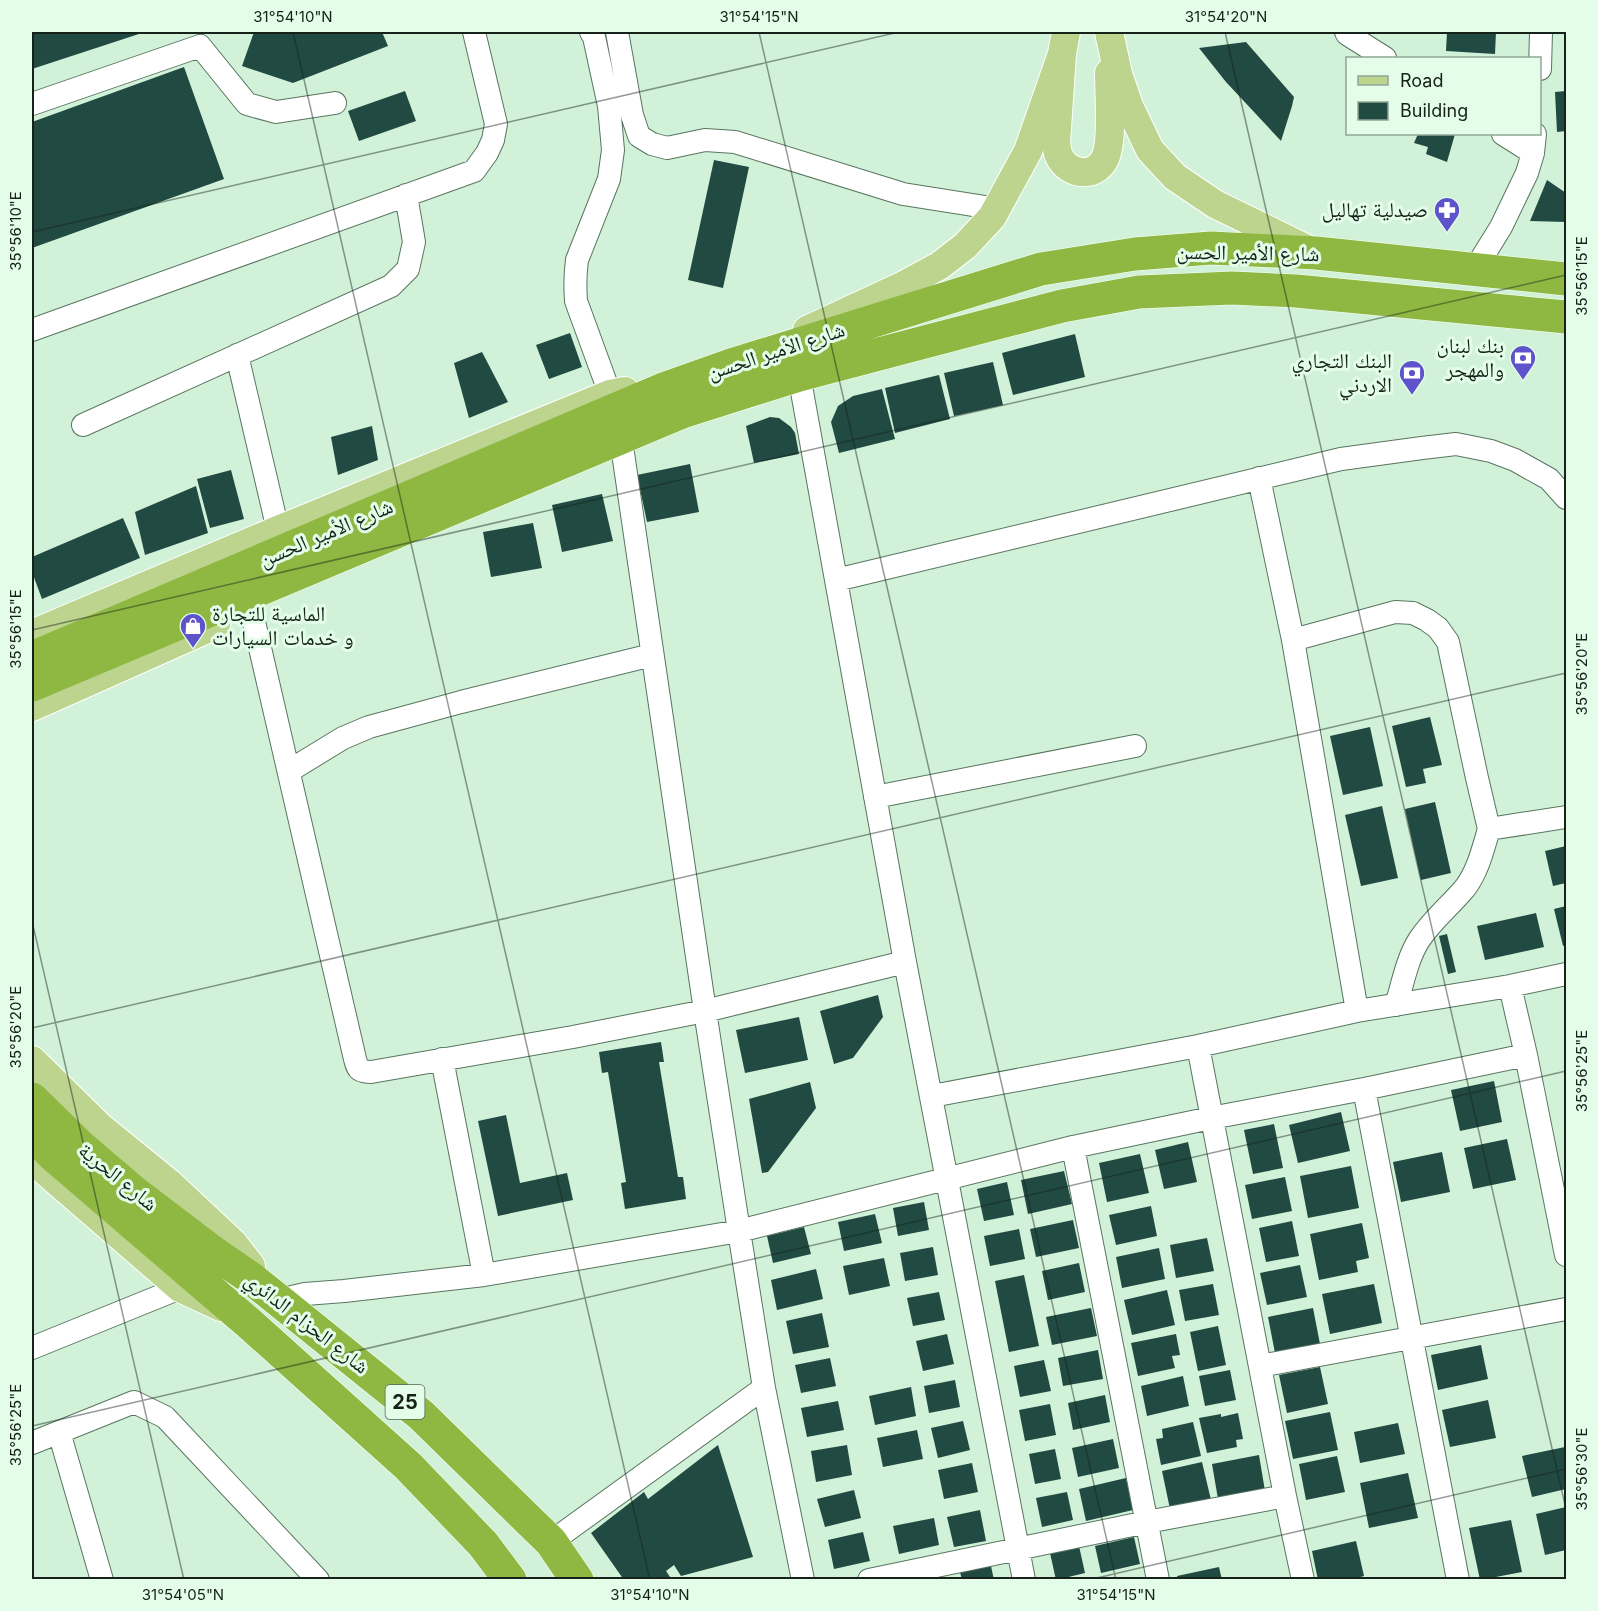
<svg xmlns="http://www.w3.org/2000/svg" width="1598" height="1611" font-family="Inter,'Noto Naskh Arabic',sans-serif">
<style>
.building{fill:#214a42}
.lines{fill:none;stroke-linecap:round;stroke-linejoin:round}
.minor-casing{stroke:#58755f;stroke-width:24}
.major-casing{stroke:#fff;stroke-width:30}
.highway-casing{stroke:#fff;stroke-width:34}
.minor{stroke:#fff;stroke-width:22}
.major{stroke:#bcd48e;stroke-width:28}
.highway{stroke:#8fb842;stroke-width:33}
.ticks{fill:none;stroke:#162219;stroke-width:1.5;stroke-opacity:0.45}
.labels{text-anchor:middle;stroke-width:6;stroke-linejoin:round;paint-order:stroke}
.shield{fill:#e3fde9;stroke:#546457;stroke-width:1.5}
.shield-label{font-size:20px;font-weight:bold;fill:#162219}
.poi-label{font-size:21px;fill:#162219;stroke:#e3fde9;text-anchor:end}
.street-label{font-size:21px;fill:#162219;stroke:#e3fde9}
.neatline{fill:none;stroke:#162219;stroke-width:2}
.ticks-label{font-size:15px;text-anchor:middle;fill:#162219}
</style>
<rect width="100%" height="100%" fill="#d1f2d9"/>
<path class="building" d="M32,32H145L32,69Z
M254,32H382L388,46L293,83L242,66Z
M1447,32H1496L1495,54L1446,51Z
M1246,42L1294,97L1292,106L1281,141L1226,82L1199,48Z
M184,67L224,179L32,248V122Z
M405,91L416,121L359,141L348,111Z
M1566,91V131L1557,132L1555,92Z
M1418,134H1455L1447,162L1426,154L1428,147L1414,143Z
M714,160L749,167L723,288L688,280Z
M1547,180L1566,193V222L1530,221Z
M570,333L582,367L549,379L536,345Z
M1075,334L1085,377L1013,395L1002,353Z
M482,352L508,402L469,418L454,363Z
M993,362L1003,405L954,416L944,373Z
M939,375L950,419L895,433L885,388Z
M882,389L895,439L839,453L831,422L838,406L853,396Z
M770,417L779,418L791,427L795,433L799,454L754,463L746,426Z
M372,426L378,460L338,475L331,437Z
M690,464L699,512L647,522L637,475Z
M231,470L244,519L210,528L197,479Z
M196,486L208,533L145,555L135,512Z
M602,494L613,541L562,552L552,505Z
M123,518L140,558L42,599L32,572V557Z
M533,523L542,568L491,577L483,532Z
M1430,717L1442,765L1423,769L1426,783L1406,787L1392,726Z
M1370,727L1383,786L1343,795L1330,736Z
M1435,802L1451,873L1421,880L1405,809Z
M1382,806L1398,878L1361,886L1345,815Z
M1566,846V883L1553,886L1545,851Z
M1566,906V945L1563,946L1554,909Z
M1536,913L1544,947L1485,960L1477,926Z
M1447,934L1456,972L1448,974L1439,936Z
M878,995L883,1017L853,1058L834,1064L820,1011Z
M799,1017L808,1060L745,1073L736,1030Z
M661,1042L664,1062H659L678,1177H683L686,1199L625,1209L621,1183L626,1182L608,1072L602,1073L599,1052Z
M1494,1081L1502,1122L1460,1131L1451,1090Z
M810,1082L816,1108L768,1172L762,1173L749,1099Z
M1341,1112L1350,1151L1298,1163L1289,1125Z
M506,1115L520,1183L567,1173L573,1200L498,1216L478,1121Z
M1274,1124L1283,1168L1253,1174L1244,1130Z
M1507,1139L1516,1180L1473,1189L1464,1148Z
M1188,1142L1197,1182L1164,1189L1155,1150Z
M1442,1152L1450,1192L1401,1202L1393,1162Z
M1140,1154L1149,1193L1107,1202L1099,1163Z
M1351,1166L1359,1208L1308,1218L1300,1176Z
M1064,1171L1072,1204L1028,1214L1021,1180Z
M1285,1177L1292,1211L1252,1219L1245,1185Z
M1007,1182L1014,1215L984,1221L977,1189Z
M924,1202L929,1230L898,1236L893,1208Z
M1151,1206L1157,1236L1116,1245L1109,1215Z
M875,1214L882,1243L844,1251L838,1222Z
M1073,1220L1079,1248L1036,1257L1030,1229Z
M1292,1221L1299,1256L1266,1262L1259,1228Z
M1362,1223L1369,1258L1356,1261L1358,1272L1319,1280L1310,1234Z
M804,1227L811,1254L773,1263L767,1236Z
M1019,1229L1025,1259L990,1266L984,1236Z
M1207,1238L1214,1271L1176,1278L1170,1245Z
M933,1247L938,1275L905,1281L900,1253Z
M1159,1248L1165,1279L1122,1288L1116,1257Z
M884,1258L890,1286L849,1295L843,1266Z
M1079,1263L1085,1292L1048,1300L1042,1271Z
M1300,1265L1307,1297L1267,1305L1260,1273Z
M816,1269L823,1299L777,1310L771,1280Z
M1024,1275L1039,1346L1009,1352L995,1281Z
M1213,1284L1219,1315L1185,1321L1179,1290Z
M1374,1284L1382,1323L1330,1334L1322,1294Z
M1167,1290L1175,1325L1132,1335L1124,1300Z
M939,1292L945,1320L913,1326L907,1298Z
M1091,1308L1097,1336L1052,1345L1046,1317Z
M1313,1308L1320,1344L1275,1353L1268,1317Z
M822,1313L829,1347L793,1354L786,1321Z
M1218,1326L1226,1365L1198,1371L1190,1332Z
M947,1334L954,1364L923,1371L916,1341Z
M1176,1334L1180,1355L1172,1356L1175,1368L1138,1376L1131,1343Z
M1481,1345L1488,1379L1438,1390L1431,1355Z
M1098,1350L1103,1379L1063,1386L1058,1358Z
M830,1358L836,1386L801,1393L795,1365Z
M1044,1360L1051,1391L1020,1397L1014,1366Z
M1320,1367L1328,1404L1287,1413L1279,1375Z
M1230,1370L1236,1400L1205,1406L1199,1376Z
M1183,1376L1189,1406L1147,1416L1141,1386Z
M955,1380L960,1407L929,1413L924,1386Z
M911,1387L916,1416L875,1425L869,1396Z
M1105,1395L1110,1422L1073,1430L1068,1403Z
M1488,1400L1496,1438L1450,1447L1442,1410Z
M838,1401L844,1430L807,1437L801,1408Z
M1050,1404L1056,1435L1025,1441L1019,1410Z
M1330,1412L1338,1450L1293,1459L1285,1421Z
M1238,1413L1243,1439L1236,1440L1237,1447L1207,1453L1199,1418L1221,1414V1417Z
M963,1421L970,1450L938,1458L931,1428Z
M1193,1422L1201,1456L1161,1465L1156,1439L1163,1438L1162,1429Z
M1398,1423L1405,1454L1360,1463L1354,1432Z
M917,1430L923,1459L883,1467L877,1438Z
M1113,1439L1119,1468L1078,1477L1072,1448Z
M718,1445L753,1557L681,1576L674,1565L666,1571L672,1580H624L591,1533L644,1492L648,1499Z
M847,1445L852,1475L816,1482L811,1451Z
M1565,1447L1566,1453V1489L1532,1497L1522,1456Z
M1055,1449L1061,1479L1035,1484L1029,1454Z
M1259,1455L1265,1491L1218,1499L1212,1464Z
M1337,1456L1345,1492L1306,1500L1299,1464Z
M1202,1462L1211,1500L1170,1509L1162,1471Z
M972,1463L978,1492L944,1499L938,1470Z
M1408,1473L1418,1518L1369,1528L1360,1483Z
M1126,1478L1133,1510L1086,1521L1079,1489Z
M854,1490L861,1518L825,1527L817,1499Z
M1067,1492L1073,1520L1042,1527L1036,1498Z
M1566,1507V1550L1545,1555L1536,1514Z
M980,1510L986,1541L954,1547L947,1517Z
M934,1518L939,1545L899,1554L893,1526Z
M1511,1520L1522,1572L1480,1580L1469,1528Z
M863,1532L870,1561L834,1569L828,1540Z
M1134,1537L1140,1564L1101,1573L1095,1546Z
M1356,1541L1364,1576L1350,1580H1318L1312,1551Z
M1079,1546L1085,1573L1056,1580L1050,1553Z
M991,1566L994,1580H962L960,1572Z
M1219,1567L1222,1580H1178L1177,1576Z"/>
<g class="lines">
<g class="minor-casing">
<path id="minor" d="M591,32L594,37L609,106L613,150L609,179L577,260C575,274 575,287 576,301L610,394
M617,32L632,115L639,136L652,144L667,148L705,140L735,142L903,194L998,209
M1346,32L1347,34L1385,58
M1540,69L1541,32
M32,104L200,46L247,104L276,112L335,103
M1503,134L1533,153
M1475,269L1501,227L1527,173L1533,153L1535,134
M32,330L474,171L487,153L493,140L496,124L474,32
M237,355L278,530
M799,375L905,962L1024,1580
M83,425L391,286L408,269L414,242L406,195
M623,453L705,1011L739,1231L764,1388L803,1580
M1259,478L1293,640L1357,1011
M836,580L1341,459L1422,448L1456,444L1491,451L1515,460L1549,479L1566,498
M251,609L355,1059C358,1071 359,1071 371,1072L573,1037L705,1011L905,962
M1293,640L1395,612L1413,613L1427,620L1438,628L1448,642L1477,778L1489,829L1566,817
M289,771L343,738L369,727L461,702L652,655
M875,797L1135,746
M1510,986L1526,1055L1566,1255
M1396,1005C1403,983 1407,959 1419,940C1432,920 1450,906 1465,888C1478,871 1483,849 1489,829
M1198,1046L1285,1496L1303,1580
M442,1059L484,1275
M1364,1089L1458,1580
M932,1096L1198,1046L1357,1011L1510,986L1566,974
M1073,1147L1158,1580
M279,1300L305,1294L344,1291L484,1275L739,1231L1073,1147L1211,1118L1364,1089L1526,1055
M32,1348L180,1288
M1260,1366L1566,1309
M59,1432L102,1580
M32,1443L134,1402L165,1417L318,1580
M551,1542L764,1388
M869,1580L1147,1522L1285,1496"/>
</g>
<g class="major-casing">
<path id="major" d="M1066,32L1062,54L1056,143C1057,147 1057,152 1059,156C1069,177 1098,178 1106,156C1113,137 1109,94 1109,73
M1109,32L1118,74L1129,106L1150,150L1175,177L1215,204L1311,251
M807,330L902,286L939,266L965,246L992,217L1028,151L1062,54
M32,634L278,530L610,394L625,391
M32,707L216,625
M32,1060L99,1126L169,1183L233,1243L251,1266L252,1279
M32,1160L180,1288L221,1307"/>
</g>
<g class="highway-casing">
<path id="highway" d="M32,658L666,388L731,365L1041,269L1135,254L1211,248L1316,253L1566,279
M32,685L682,412L799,375L1062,306L1139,292L1232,288L1296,291L1566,317
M32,1099L80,1146L135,1193L210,1250L252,1279L421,1415L551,1542L577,1580
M32,1133L54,1156L251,1325L408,1466L483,1544L510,1580"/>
</g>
<use href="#minor" class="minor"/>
<use href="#major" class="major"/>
<use href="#highway" class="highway"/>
</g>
<path class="ticks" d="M293,32L650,1580M759,32L1116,1580M1225,32L1566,1509M32,232L899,32M32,630L1566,275M32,921L184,1580M32,1028L1566,673M32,1426L1566,1071M1088,1580L1566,1469"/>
<defs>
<g id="pharmacy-pin" transform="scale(1.35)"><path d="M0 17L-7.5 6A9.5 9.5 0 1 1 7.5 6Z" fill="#5e53cb" stroke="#e3fde9"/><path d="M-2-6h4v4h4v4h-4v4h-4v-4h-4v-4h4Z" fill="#fff"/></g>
<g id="bank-pin" transform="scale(1.35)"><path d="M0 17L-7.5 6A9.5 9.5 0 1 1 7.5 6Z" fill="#5e53cb" stroke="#e3fde9"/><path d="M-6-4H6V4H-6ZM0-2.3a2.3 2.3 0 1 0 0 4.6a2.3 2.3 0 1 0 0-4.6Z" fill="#fff"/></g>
<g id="shop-pin" transform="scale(1.35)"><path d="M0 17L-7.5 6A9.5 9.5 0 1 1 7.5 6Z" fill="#5e53cb" stroke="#e3fde9"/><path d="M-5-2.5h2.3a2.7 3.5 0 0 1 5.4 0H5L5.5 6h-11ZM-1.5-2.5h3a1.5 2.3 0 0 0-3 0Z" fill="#fff"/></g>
</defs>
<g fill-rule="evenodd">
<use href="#pharmacy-pin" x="1447" y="210"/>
<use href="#bank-pin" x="1523" y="358"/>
<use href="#bank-pin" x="1412" y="373"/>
<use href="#shop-pin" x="193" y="626"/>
</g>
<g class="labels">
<rect class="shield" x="385.5" y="1385" width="39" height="34" rx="4.5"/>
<g class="shield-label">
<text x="405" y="1409">25</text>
</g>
<g class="poi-label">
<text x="1428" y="217">صيدلية تهاليل</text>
<text x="1504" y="353">بنك لبنان<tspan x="1504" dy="24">والمهجر</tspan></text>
<text x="1392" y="368">البنك التجاري<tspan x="1392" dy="24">الاردني</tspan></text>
<text x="212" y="621" text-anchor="start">الماسية للتجارة<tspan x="212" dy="24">و خدمات السيارات</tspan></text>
</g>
<g class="street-label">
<text transform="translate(1248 253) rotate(1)" y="7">شارع الأمير الحسن</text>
<text transform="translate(776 351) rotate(-18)" y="7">شارع الأمير الحسن</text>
<text transform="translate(326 533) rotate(-23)" y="7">شارع الأمير الحسن</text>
<text transform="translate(118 1177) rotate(39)" y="7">شارع الحرية</text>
<text transform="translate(307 1323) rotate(38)" y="7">شارع الحزام الدائري</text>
</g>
</g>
<rect width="1598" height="1611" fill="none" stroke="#e3fde9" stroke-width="66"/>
<rect x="1346" y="57" width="195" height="78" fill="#e3fde9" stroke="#91a596" stroke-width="1.5"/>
<rect x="1358" y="76" width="30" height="9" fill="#bcd48e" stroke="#91a596" stroke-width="1.5"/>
<text x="1400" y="87" font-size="18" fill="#162219">Road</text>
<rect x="1358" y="102" width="30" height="18" fill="#214a42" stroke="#91a596" stroke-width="1.5"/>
<text x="1400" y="117" font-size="18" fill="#162219">Building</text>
<rect x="33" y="33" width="1532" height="1545" class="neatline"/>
<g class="ticks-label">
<text x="293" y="22">31°54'10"N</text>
<text x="759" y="22">31°54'15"N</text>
<text x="1226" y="22">31°54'20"N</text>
<text transform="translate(16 231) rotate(-90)" y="5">35°56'10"E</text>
<text transform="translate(1582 276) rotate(-90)" y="5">35°56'15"E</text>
<text transform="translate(16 629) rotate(-90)" y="5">35°56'15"E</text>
<text transform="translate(1582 674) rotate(-90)" y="5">35°56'20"E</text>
<text transform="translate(16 1027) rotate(-90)" y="5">35°56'20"E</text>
<text transform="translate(1582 1071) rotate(-90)" y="5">35°56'25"E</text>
<text transform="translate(16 1425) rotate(-90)" y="5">35°56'25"E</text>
<text transform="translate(1582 1469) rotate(-90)" y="5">35°56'30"E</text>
<text x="183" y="1600">31°54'05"N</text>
<text x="650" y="1600">31°54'10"N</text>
<text x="1116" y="1600">31°54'15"N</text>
</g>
</svg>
